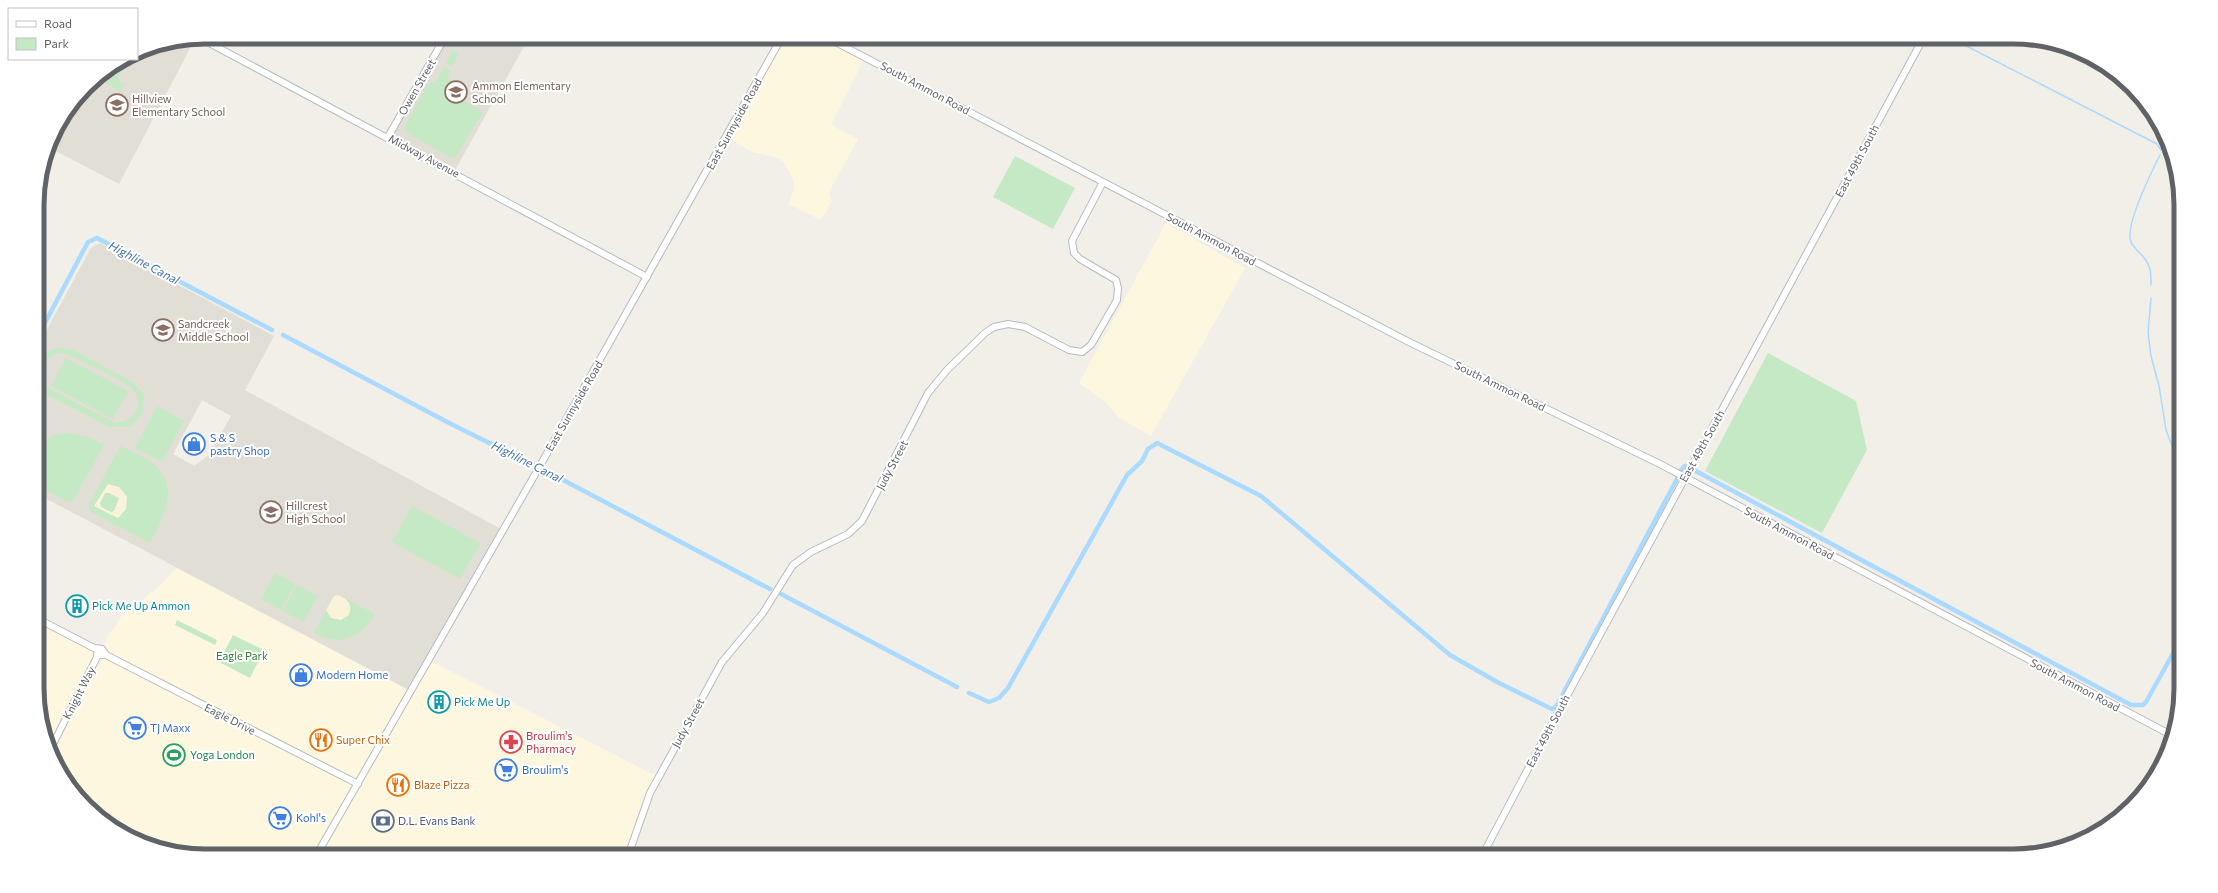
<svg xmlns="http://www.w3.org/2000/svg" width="2218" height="893" font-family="Commissioner,sans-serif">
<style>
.commercial{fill:#fef7e0}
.education{fill:#e1ded6;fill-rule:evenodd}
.green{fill:#c5e8c5;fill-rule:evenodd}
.sand{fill:#fbf3d9;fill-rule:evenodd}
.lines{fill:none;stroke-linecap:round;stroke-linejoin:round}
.stream{stroke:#aadaff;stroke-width:1.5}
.canal{stroke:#aadaff;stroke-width:4.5}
.secondary-casing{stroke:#b6babf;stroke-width:8}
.secondary{stroke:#fff;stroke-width:6}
.labels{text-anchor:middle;stroke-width:4;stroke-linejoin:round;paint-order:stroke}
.education-label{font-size:11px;fill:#785e54;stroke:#fff;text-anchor:start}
.street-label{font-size:11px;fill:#5f6368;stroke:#fff}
.shop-label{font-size:11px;fill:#366cbe;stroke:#fff;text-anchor:start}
.culture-label{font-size:11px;fill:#0d838f;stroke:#fff;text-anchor:start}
.park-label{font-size:11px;fill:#348238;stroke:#fff}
.health-label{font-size:11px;fill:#be3a42;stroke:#fff;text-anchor:start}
.food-label{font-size:11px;fill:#c56008;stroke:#fff;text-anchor:start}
.leisure-label{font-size:11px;fill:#27864d;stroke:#fff;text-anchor:start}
.service-label{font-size:11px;fill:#4e5e75;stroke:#fff;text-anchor:start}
.water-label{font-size:12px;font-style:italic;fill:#4174aa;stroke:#fff}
.rim{fill:none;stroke:#5f6368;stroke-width:5}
</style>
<rect width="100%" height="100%" fill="#f1efe8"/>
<path class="commercial" d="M782,37H857L851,49L864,59L831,125L858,139L829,192L832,201L821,220L789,204L794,189L793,179L784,162L775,157L752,152L727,137Z
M1166,223L1245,268L1151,436L1118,417L1105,402L1079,383Z
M176,568L410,691L429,660L658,777L628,856H205L151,847L111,828L79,799L54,762L40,721V620L101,652L108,636L121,617L161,585Z"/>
<path class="education" d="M445,37H514L526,43L454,172L388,137Z
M195,39L119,184L50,148L54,130L94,79L126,59H137V52L141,50Z
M100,243L274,336L245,390L503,530L411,691L39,495L38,346L91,248ZM202,400L231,416L209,455L194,466L173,454Z"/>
<path class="green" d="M458.5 43a4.5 4.5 0 1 1 9 0a4.5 4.5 0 1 1-9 0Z
M453,50L459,54L452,66L446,63Z
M115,66L122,70L117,80L125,84L121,92L100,80L103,73Z
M444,67L451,71L447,78L454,82L449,91L435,83Z
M430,81L460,98L463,93L466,95L463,100L483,112L455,158H452L405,132V125Z
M1015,156L1075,188L1053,229L993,197Z
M58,348L71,349L134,383L143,393L144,400L142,413L133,424L128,427H110L38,390V362L47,352ZM60,353L70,355C84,363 125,380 133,390C146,407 131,425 113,422L48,388C37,374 42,357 60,353Z
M1768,353L1856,401L1867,450L1822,533L1705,471Z
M66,358L128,391L113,419L51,386Z
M157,406L184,421L162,462L135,448Z
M67,433L91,438L104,445L73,501L68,502L39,486V442L54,435Z
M120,446C130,451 142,455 151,462C181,486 164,516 150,543L91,512L89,505Z
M412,506L480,543L460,579L392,542Z
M275,573L295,584L281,610L261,599Z
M297,585L318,596L303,622L283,611Z
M338,595L375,614C362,638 338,647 314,633L334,596Z
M177,620L217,640L215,645L175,625Z
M233,635L264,650L250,678L219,662Z"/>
<path class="sand" d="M108,484L119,487L127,497L126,509L118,518L94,506ZM105,493H109L119,498L114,511L111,512L101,507L100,503Z
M338,595C347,599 353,603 349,615L341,620L331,618L326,610L334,596Z"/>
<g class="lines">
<path class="stream" d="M1949,37L2157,144L2161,150
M2151,285C2151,276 2151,266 2145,259C2141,253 2134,249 2131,242C2124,226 2152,171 2160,155
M2151,298L2148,333L2151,356L2159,386L2166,430L2180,467"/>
<path class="canal" d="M283,335L451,424L546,471L770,589
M38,336L88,242L97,238L272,330
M1681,470L1685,466
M1694,470L2131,705H2143L2146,702L2181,639
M781,594L957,687
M969,693L989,702L999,698L1008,688L1127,475L1142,461L1148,449L1157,443L1261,496L1450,655L1499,683L1552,709L1556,707L1678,477"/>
<g class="secondary-casing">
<path id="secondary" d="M826,37L1407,341L1660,464L2173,736
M200,38L647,277
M388,137L445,37
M40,620L94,648L102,649L104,652L102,655L97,654L98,649
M104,652L106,655L358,784
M50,750L97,657V654
M316,856L537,471L782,37
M628,856L650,793L722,662L763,613L793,565L811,552L848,534L862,521L928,393L947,370L985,333L994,327L1008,324L1025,327L1069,350L1082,352L1091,345L1117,300L1118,288L1116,280L1080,259L1074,253L1072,241L1103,182
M1482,856L1556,716L1924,37"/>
</g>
<use href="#secondary" class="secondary"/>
</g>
<defs>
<g id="school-ring" transform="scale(1.15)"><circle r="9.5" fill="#fff" stroke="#8d6e63" stroke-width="1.5"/><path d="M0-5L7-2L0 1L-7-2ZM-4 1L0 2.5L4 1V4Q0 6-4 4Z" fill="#8d6e63"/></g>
<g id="shop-ring" transform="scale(1.15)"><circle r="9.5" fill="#fff" stroke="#3f7fe0" stroke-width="1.5"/><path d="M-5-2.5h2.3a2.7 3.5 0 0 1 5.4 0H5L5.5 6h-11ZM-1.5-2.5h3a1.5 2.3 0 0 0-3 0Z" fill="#3f7fe0"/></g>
<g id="building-ring" transform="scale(1.15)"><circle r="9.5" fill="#fff" stroke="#0f9aa8" stroke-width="1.5"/><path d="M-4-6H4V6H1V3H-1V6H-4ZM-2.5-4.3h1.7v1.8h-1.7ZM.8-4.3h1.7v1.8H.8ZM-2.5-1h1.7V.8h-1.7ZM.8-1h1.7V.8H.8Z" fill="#0f9aa8"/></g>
<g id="supermarket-ring" transform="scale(1.15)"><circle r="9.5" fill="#fff" stroke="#3f7fe0" stroke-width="1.5"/><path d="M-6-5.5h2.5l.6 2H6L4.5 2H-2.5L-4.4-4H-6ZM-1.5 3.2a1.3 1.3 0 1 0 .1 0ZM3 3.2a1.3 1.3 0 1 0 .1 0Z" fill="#3f7fe0"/></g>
<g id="restaurant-ring" transform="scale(1.15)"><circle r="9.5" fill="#fff" stroke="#e8710a" stroke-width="1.5"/><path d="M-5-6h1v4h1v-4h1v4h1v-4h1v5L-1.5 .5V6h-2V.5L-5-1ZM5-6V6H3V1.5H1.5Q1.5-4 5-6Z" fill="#e8710a"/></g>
<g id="pharmacy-ring" transform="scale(1.15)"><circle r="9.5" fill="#fff" stroke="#e0444e" stroke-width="1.5"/><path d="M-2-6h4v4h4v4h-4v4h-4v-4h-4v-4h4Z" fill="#e0444e"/></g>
<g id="stadium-ring" transform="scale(1.15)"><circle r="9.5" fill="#fff" stroke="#2e9e5b" stroke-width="1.5"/><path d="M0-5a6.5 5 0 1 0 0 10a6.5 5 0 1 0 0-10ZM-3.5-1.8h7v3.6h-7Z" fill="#2e9e5b"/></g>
<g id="bank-ring" transform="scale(1.15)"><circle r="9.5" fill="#fff" stroke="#5c6f8a" stroke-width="1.5"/><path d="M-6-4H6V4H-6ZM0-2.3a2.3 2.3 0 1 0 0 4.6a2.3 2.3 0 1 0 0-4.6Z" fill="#5c6f8a"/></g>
</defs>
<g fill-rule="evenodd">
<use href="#school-ring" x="456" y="92"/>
<use href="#school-ring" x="117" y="105"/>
<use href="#school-ring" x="163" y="330"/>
<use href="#shop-ring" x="194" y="444"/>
<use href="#school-ring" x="271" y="512"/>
<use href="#building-ring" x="77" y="606"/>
<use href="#shop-ring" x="301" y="675"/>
<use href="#building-ring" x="439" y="702"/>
<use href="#supermarket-ring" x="135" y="728"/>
<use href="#restaurant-ring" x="321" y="740"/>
<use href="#pharmacy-ring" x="511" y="742"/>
<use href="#stadium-ring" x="174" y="755"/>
<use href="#supermarket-ring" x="506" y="770"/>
<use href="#restaurant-ring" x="398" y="785"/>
<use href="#supermarket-ring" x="280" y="818"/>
<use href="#bank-ring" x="383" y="821"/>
</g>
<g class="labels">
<g class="education-label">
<text x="472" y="90">Ammon Elementary<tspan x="472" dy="13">School</tspan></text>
<text x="132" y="103">Hillview<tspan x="132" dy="13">Elementary School</tspan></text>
<text x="178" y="328">Sandcreek<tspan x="178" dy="13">Middle School</tspan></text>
<text x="286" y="510">Hillcrest<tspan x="286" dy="13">High School</tspan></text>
</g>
<g class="street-label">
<text transform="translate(417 87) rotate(-60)" y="4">Owen Street</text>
<text transform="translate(925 88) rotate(28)" y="4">South Ammon Road</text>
<text transform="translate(734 124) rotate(-61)" y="4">East Sunnyside Road</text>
<text transform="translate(424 156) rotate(28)" y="4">Midway Avenue</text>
<text transform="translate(1857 161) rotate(-62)" y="4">East 49th South</text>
<text transform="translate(1211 239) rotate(28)" y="4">South Ammon Road</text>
<text transform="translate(1500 386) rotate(26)" y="4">South Ammon Road</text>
<text transform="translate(574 406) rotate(-60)" y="4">East Sunnyside Road</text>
<text transform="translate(1702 446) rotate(-61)" y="4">East 49th South</text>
<text transform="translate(892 465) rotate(-62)" y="4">Judy Street</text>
<text transform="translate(1789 533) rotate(28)" y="4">South Ammon Road</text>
<text transform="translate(2075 685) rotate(28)" y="4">South Ammon Road</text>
<text transform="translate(79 693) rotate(-63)" y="4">Knight Way</text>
<text transform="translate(230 719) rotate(27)" y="4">Eagle Drive</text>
<text transform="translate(688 723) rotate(-61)" y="4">Judy Street</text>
<text transform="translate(1548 731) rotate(-62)" y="4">East 49th South</text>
</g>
<g class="shop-label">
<text x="210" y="442">S &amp; S<tspan x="210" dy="13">pastry Shop</tspan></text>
<text x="316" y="679">Modern Home</text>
<text x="150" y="732">TJ Maxx</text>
<text x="522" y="774">Broulim's</text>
<text x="296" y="822">Kohl's</text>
</g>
<g class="culture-label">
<text x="92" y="610">Pick Me Up Ammon</text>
<text x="454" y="706">Pick Me Up</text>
</g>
<g class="park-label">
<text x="242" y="660">Eagle Park</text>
</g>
<g class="health-label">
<text x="526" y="740">Broulim's<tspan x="526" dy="13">Pharmacy</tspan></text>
</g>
<g class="food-label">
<text x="336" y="744">Super Chix</text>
<text x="414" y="789">Blaze Pizza</text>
</g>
<g class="leisure-label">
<text x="190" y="759">Yoga London</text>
</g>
<g class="service-label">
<text x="398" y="825">D.L. Evans Bank</text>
</g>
<g class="water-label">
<text transform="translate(144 263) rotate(28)" y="4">Highline Canal</text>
<text transform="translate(527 462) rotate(27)" y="4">Highline Canal</text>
</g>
</g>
<path d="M0 0H2218V893H0ZM205 44H2013A161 161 0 0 1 2174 205V688A161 161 0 0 1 2013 849H205A161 161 0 0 1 44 688V205A161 161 0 0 1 205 44Z" fill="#fff" fill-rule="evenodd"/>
<path class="rim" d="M205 44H2013A161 161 0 0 1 2174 205V688A161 161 0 0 1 2013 849H205A161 161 0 0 1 44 688V205A161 161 0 0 1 205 44Z"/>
<rect x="8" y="8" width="130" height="52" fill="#ffffff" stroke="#bfc1c3"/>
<rect x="16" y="21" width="20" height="6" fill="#ffffff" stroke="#bfc1c3"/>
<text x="44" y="28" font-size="12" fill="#5f6368">Road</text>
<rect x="16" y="38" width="20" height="12" fill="#c5e8c5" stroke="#bfc1c3"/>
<text x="44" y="48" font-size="12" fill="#5f6368">Park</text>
</svg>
